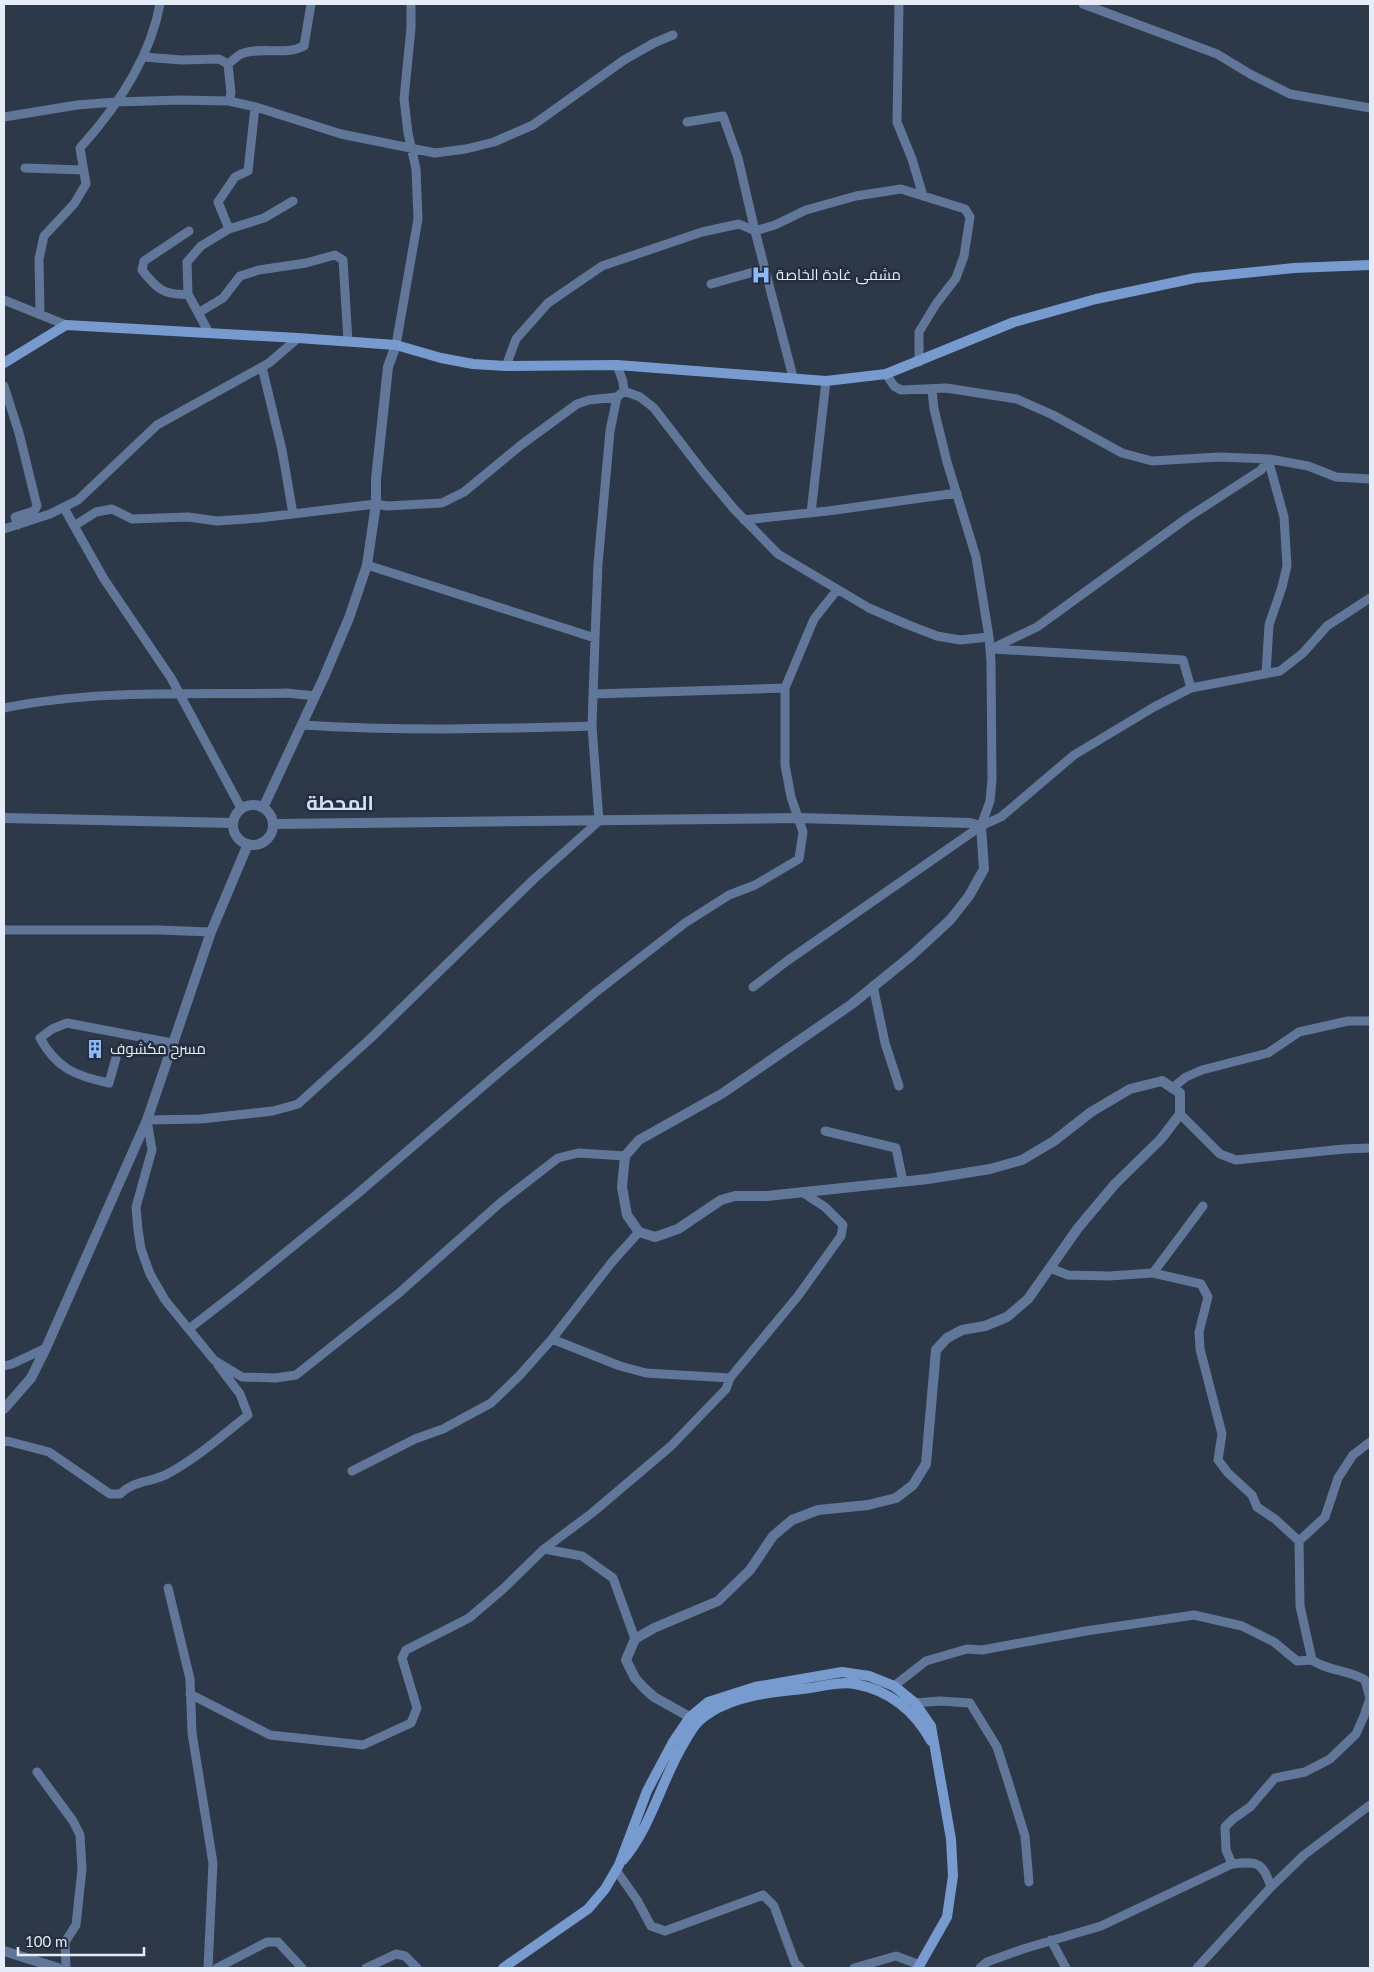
<svg xmlns="http://www.w3.org/2000/svg" width="1374" height="1972" font-family="Lato,Cairo,sans-serif">
<style>
.lines{fill:none;stroke-linecap:round;stroke-linejoin:round}
.minor{stroke:#617799;stroke-width:9}
.tertiary{stroke:#617799;stroke-width:10}
.secondary{stroke:#779bcf;stroke-width:10}
.labels{text-anchor:middle;stroke-width:5;stroke-linejoin:round;paint-order:stroke}
.poi-label{font-size:15px;fill:#e6ecf7;stroke:#242e3d;text-anchor:start}
.district-label{font-size:20px;font-weight:bold;fill:#d0e1fb;stroke:#242e3d}
</style>
<rect width="100%" height="100%" fill="#2d3848"/>
<g class="lines">
<path class="minor" d="M899,4L897,122L912,159L923,196
M1083,4L1217,54L1250,74L1290,94L1370,108
M144,57L182,60L219,59L228,64
M229,101L231,93L228,64C232,61 237,56 241,54C261,46 285,56 304,46L311,4
M4,117L77,105L116,102L180,100L229,101L256,107L341,134L435,153L466,149L494,142L533,125L624,60L654,43L673,35
M687,122L723,116L738,158L755,231L775,225L806,210L856,196L901,189L965,209L970,217L964,256L956,278L936,304L919,332V362
M25,168L83,170
M229,229L218,202L235,177L248,171L255,107
M189,231L144,261L142,270C156,288 164,296 188,294L209,333
M711,284L764,269
M188,294L187,262L201,246L229,229L264,218L293,201
M4,300L66,325
M198,313L223,298L240,276L259,270L306,263L335,255L343,260L348,341
M40,314L39,259L44,236L74,204L86,184L80,148C117,107 150,59 160,4
M396,345L418,219L416,169L408,133L404,99L411,28V4
M506,366L516,339L548,303L602,266L702,232L739,224L755,231L793,377
M262,367L282,450L293,514
M886,374L894,386L901,390L946,388L1017,399L1053,415L1122,453L1152,461L1219,457L1269,459L1308,466L1336,477L1370,479
M4,386L19,433L37,506L34,511L15,517L18,525
M932,390L934,409L947,462L976,557L989,637L991,662L992,780L990,801L981,826
M624,391L640,397L654,408L704,473L734,509L778,554L869,608L906,624L937,636L960,640L989,637
M617,397L610,431L598,564L595,638L592,726L599,821L534,879L372,1037L298,1104L273,1111L201,1119L147,1120L152,1150L136,1207L138,1230L141,1249L150,1274L165,1300L214,1360L242,1377L275,1378L296,1375L399,1293L500,1203L558,1158L578,1153L625,1156
M64,508L104,579L171,678L241,808
M811,513L826,381
M744,520L828,511L957,493
M74,526L96,512L112,509L132,519L188,517L217,521L259,518L376,504L387,506L442,503L464,492L521,445L577,404L589,400L617,397L624,391L623,382L617,365
M4,529L50,514L78,500L157,425L269,363L298,338
M367,565L595,638
M991,649L1037,627L1187,518L1261,470L1269,459
M993,649L1183,660L1191,688
M1266,674L1269,625L1282,587L1287,566L1284,517L1268,459
M593,694L785,688
M4,708C96,689 193,695 287,693L315,696
M302,725C399,731 495,729 592,726
M4,930H159L211,932
M873,986L885,1043L899,1086
M753,987L787,961L981,826L1001,817L1074,755L1154,707L1191,688L1280,671L1303,653L1327,626L1370,598
M116,1058L109,1083C76,1076 57,1069 40,1038L52,1029L67,1023L172,1043
M1172,1088L1186,1077L1202,1070L1268,1053L1299,1032L1348,1021H1370
M1180,1114L1220,1154L1236,1160L1344,1149L1370,1148
M825,1131L896,1148L903,1182
M639,1232L612,1262L552,1339L620,1366L646,1373L730,1378
M1050,1268L1068,1275L1109,1276L1153,1273L1201,1284L1208,1297L1199,1332L1200,1349L1222,1434L1218,1460L1228,1473L1252,1495L1257,1507L1275,1519L1299,1541L1300,1606L1312,1660
M1153,1273L1203,1206
M190,1328L243,1287L356,1195L503,1069L596,992L685,923L729,895L755,885L799,859L803,832L791,797L785,765V688L814,619L837,590
M4,1366L12,1364L46,1348
M4,1442L7,1441L49,1452L110,1494H120C136,1479 152,1483 169,1473C197,1458 223,1435 248,1415L240,1394L218,1365
M352,1471L415,1439L443,1429L491,1403L519,1376L552,1339
M1299,1541L1325,1517L1338,1478L1353,1455L1370,1442
M168,1588L190,1679L192,1733L213,1863L208,1968
M635,1639L613,1578L582,1556L544,1549L592,1513L671,1446L726,1389L730,1378L798,1296L841,1236L843,1225L825,1207L802,1192
M894,1686L926,1661L967,1649L982,1650L1086,1631L1194,1615L1242,1626L1274,1642L1297,1661L1312,1660C1327,1671 1349,1670 1365,1680L1370,1698L1364,1716L1356,1734L1330,1759L1305,1772L1275,1778L1250,1807L1233,1819L1225,1827L1226,1850L1232,1864
M190,1694L270,1735L363,1745L411,1723L417,1708L402,1658L406,1650L469,1618L503,1589L544,1549
M915,1703L940,1701L970,1703L997,1747L1007,1778L1025,1836L1029,1882
M37,1772L73,1821L80,1835L82,1869L76,1925L65,1942L66,1968
M616,1870L637,1900L651,1926L665,1931L763,1895L774,1906L795,1963L800,1968
M1271,1887L1304,1855L1370,1805
M1051,1940L1066,1968
M217,1968L267,1942H278L302,1968
M366,1968L396,1954L405,1956L417,1968
M854,1968L896,1956L920,1965
M980,1968L987,1962L1023,1949L1101,1926L1232,1864C1257,1861 1263,1862 1271,1887L1197,1968"/>
<path class="tertiary" d="M233 825a20 20 0 1 1 40 0a20 20 0 1 1-40 0Z
M263,808L324,677L349,618L367,565L376,504V479L388,367L396,345
M4,818L233,823
M273,824L799,818L970,823L981,826L984,869L969,896L950,920L911,956L852,1004L723,1093L639,1140L625,1156L622,1187L627,1215L639,1232L655,1237L678,1229L721,1200L735,1196H767L928,1179L990,1169L1022,1160L1054,1141L1091,1112L1130,1089L1162,1081L1180,1093V1114L1161,1139L1115,1184L1078,1228L1028,1299L1007,1317L985,1326L962,1330L947,1338L936,1350L926,1464L913,1485L896,1498L868,1505L818,1510L792,1520L773,1536L750,1570L718,1601L654,1628L635,1639L626,1660L635,1678L644,1688L654,1697L697,1721
M4,1409L31,1378L46,1348L147,1120L211,932L248,844
M4,1951L58,1968"/>
<path class="secondary" d="M4,363L66,325L298,338L396,345L441,358L473,364L506,366L617,365L826,381L886,374L1014,322L1096,299L1195,278L1294,268L1370,265
M623,1860C650,1828 660,1786 680,1750C686,1740 691,1729 699,1721C706,1715 716,1708 725,1705C751,1693 782,1692 810,1688C824,1686 841,1681 855,1684C889,1690 915,1711 931,1741
M503,1968L588,1909L605,1889L619,1865L647,1791L673,1742L690,1717L708,1702L755,1687L842,1672L869,1676L894,1686L915,1703L931,1726L951,1839L953,1876L947,1917L918,1968"/>
</g>
<defs>
<g id="hospital-bare" transform="scale(1.5)"><path d="M-5-5h3v3.5h4V-5h3V5h-3V1.5h-4V5h-3Z" fill="#8cb9fc" stroke="#242e3d" stroke-width="2.5" paint-order="stroke"/></g>
<g id="building-bare" transform="scale(1.5)"><path d="M-4-6H4V6H1V3H-1V6H-4ZM-2.5-4.3h1.7v1.8h-1.7ZM.8-4.3h1.7v1.8H.8ZM-2.5-1h1.7V.8h-1.7ZM.8-1h1.7V.8H.8Z" fill="#8cb9fc" stroke="#242e3d" stroke-width="2.5" paint-order="stroke"/></g>
</defs>
<g fill-rule="evenodd">
<use href="#hospital-bare" x="761" y="275"/>
<use href="#building-bare" x="95" y="1049"/>
</g>
<g class="labels">
<g class="poi-label">
<text x="776" y="280">مشفى غادة الخاصة</text>
<text x="110" y="1054">مسرح مكشوف</text>
</g>
<g class="district-label">
<text x="340" y="810">المحطة</text>
</g>
</g>
<rect width="1374" height="1972" fill="none" stroke="#e6ecf7" stroke-width="10"/>
<path d="M18 1947v8h126v-8" fill="none" stroke="#e6ecf7" stroke-width="2.5"/>
<text x="25" y="1947" font-size="15" fill="#e6ecf7" stroke="#242e3d" stroke-width="4" paint-order="stroke">100 m</text>
</svg>
